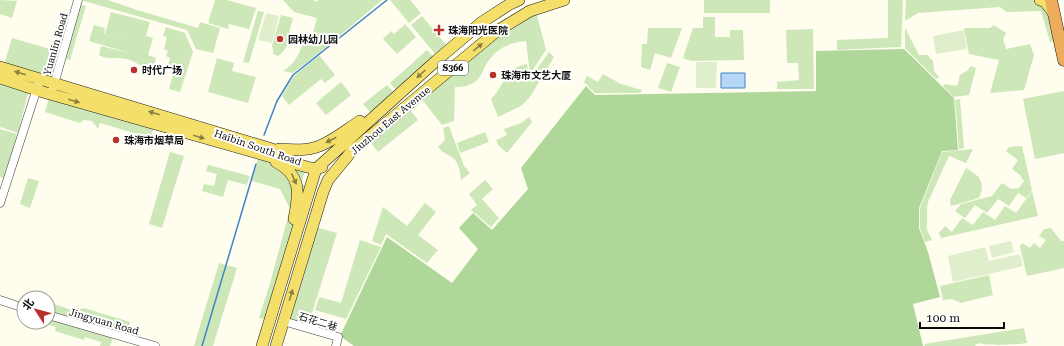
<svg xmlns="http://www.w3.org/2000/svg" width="1064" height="346" font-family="'Roboto Serif','Noto Sans SC',serif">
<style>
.green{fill:#cde7b9}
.forest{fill:#afd799}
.pitch{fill:#dfefcb}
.water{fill:#b5d6f4;stroke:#3f84c8}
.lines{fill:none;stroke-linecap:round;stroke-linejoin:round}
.stream{stroke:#3f84c8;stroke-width:1.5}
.minor-casing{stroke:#404040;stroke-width:9}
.major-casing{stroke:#1e1e1e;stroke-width:12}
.highway-casing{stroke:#1e1e1e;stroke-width:13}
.minor{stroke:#fff;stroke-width:8}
.major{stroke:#f3df6a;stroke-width:11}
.highway{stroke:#eead5c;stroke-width:12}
.oneway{fill:#8c8040}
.poi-dot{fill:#b8322b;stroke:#fff;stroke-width:1.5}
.labels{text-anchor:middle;stroke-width:4;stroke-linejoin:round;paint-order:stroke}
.shield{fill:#fff;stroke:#565656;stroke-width:1}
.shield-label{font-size:9px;font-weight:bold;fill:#0d0d0d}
.poi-label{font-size:10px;font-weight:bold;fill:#0d0d0d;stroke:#fff;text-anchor:start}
.street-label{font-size:10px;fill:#0d0d0d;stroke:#fff}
</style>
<rect width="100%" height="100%" fill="#fefdee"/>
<path class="green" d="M0,0L17,1L12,18L0,14Z
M80,0H108L137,10L198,28L200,22L220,28L213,53L196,49L187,30Z
M215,0H227L256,8L249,29L229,24L228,29L208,23Z
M283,0H314L316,2L319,0H382L331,43L312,37L317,18L294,12Z
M390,0H411V1L421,13L409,23Z
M704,0H770V13H704Z
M888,0H903L901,47L837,50V40L888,38Z
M906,0H1037L1044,3L1058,40L1050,42L1041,11L1006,12L1000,7L918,13L905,21Z
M79,4L86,6L70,60L63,58Z
M258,11L264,12L249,63L243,62Z
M536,11L546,50L530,74L526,41C510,42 496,49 487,63C483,69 482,76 476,81C470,86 462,87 455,87L454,121L442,125L420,97L497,33Z
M111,12L150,22L146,36L153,38L148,55L156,58L152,73C144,67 136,62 127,59C118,57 106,60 99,55L101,46L133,54L135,48L133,54L89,41L94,25L105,28L104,34L137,43L105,34Z
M281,15L293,18L289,33L304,38L301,45L289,42L283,52L278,56L273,54V49L272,46Z
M422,16L448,47L437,56L411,25Z
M703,17H715V37H730V30H743L744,60L691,61L683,58L693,28H703Z
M405,24L416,37L397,54L383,39L391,31L394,34Z
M994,25L1006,33L1003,39L1006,49L1030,44L1034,55L1024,90L990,93L999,60L969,54L964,28H990Z
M166,27L185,33L193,52L180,92L169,89L174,71L167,69L170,58L166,56L168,51L164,49L167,37L163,36Z
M648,28H682L671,58L655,53L650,70L641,67L642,44H647Z
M905,28L919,55H927L933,61L934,71L939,77L936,79L905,48Z
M813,29L814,89H777V82L799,80L798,63H787L786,30Z
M12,38L60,52L52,79L4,65Z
M305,38L329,45L293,73L283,71C296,64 300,51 305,38Z
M427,50L435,59L398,92L390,83Z
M549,52L554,57L530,97L521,106L498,117L491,99C505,86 504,68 527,64L530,79Z
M319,55L335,75L325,83L321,79L289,105L282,96L294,76Z
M217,58L234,63L232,71L256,77L248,103L208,92Z
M667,63L680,67L671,92L658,88Z
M971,66L976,68L969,95L954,97L943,86L945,84L957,86L960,75L967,71Z
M603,74L621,84L642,90L640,93H595L584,82L587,76L598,82Z
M0,80L29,89L18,133L0,127Z
M341,82L351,95L326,115L316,103Z
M387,85L395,94L370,112L363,104Z
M1064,91V153L1035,159L1023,99Z
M50,95L154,126L151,138L100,123L98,129L92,121L84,120L80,123L45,112Z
M960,99L964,148L959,149L955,100Z
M408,107L418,120L378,152L368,139Z
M529,117L532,122L507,153L498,145L496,140L507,135L504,129L521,123Z
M449,126L464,166L470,173L461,180C460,170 459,160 448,155C443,152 441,151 438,147L445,140L443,128Z
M0,129L17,134L6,179L0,177Z
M485,132L489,142L460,153L457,143Z
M1022,146L1032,190L1026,198L1018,193L1009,206L998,199L987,213L975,205L965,218L955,211L961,204L992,196L1002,183L1011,189L1019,188L1024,181L1020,175L1012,169L1018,160L1006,151L1009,147Z
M973,149L966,163L949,156L928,202L927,209V230L932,240L925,242L920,228V208L942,152Z
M170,152L184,156L162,228L149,224Z
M259,155L306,168L301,184L309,188L268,320L259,318L271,280L290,209L280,189L252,181Z
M208,165L250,176L247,185L228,180L223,197L202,191L204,184L214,186L217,174L206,171Z
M966,168C980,176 986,182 979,198L951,206L950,200Z
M28,178L39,181L30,208L20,204Z
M485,180L493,189L482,199L499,218L491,227L471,210L477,205L469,194Z
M1032,191L1038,216L941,238L939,233L945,226L952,232L962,218L973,225L983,212L995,220L1005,206L1016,213Z
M425,203L436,212L418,235L438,250L427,263L386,234L381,245L372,241L383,207L407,226Z
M315,227L337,233L308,326L286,319Z
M1051,228L1061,241H1064V268L1027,276L1020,247L1022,243L1030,248L1034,243L1040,248L1046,240L1039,236L1044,229Z
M360,240L381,247L346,319L315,310L319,297L341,303Z
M219,263L237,268L213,346H194Z
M989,275L993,295L961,303L952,299L943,300L940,286Z
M48,302L75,311L84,308L130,322L126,336L48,314Z
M48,316L114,335L110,346H100L101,342L85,337L84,340L55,331L56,327L40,323L38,329L31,327L33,322H48Z
M1024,328L1027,343C1014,345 989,346 978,343L975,346H925L924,344Z"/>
<path class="forest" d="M904,49L954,98L958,150L942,151L919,208V228L928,252L940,297L913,304L923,346H354L340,336L387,237L452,283L478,249L459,228L473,213L492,230L528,189L521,168L586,86L595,95L816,91V51Z"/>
<path class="pitch" d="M266,13L279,16L272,43L258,40Z
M964,30L967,49L936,54L933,36Z
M696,62H717L716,88H696Z
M1011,241L1014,252L992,258L989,246Z
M985,247L989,261L1020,254L1023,266L953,282L948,256Z"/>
<path class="water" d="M721,73H745V88H721Z"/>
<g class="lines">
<path class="stream" d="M264,135L277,101L293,75L387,0
M202,346L256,164"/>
<g class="minor-casing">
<path id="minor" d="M53,88L78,0
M0,203L40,79
M0,300L24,308
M48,315L155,346
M283,321L338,337L336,346"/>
</g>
<g class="major-casing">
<path id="major" d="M1040,0L1045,2L1053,12
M0,67L272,149L288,156
M0,78L43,92L307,167L316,169L322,167
M279,149C290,150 302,151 313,148C328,145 347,129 360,121
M276,162C302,175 299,194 294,219
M262,346L316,169L437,60L482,22L510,4L519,0
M276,346L323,192L328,180L351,152L497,31L530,11L564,0"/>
</g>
<g class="highway-casing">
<path id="highway" d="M1051,0L1064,60"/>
</g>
<use href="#minor" class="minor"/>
<use href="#major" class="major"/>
<use href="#highway" class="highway"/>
</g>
<defs><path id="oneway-solid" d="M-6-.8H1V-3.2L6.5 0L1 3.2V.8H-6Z"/></defs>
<g class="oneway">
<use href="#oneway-solid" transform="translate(478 47) rotate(-39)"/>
<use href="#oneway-solid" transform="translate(20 73) rotate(-163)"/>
<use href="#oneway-solid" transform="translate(421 74) rotate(138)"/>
<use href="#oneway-solid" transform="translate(74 101) rotate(16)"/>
<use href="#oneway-solid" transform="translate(154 113) rotate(-163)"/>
<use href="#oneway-solid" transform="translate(199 137) rotate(16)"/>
<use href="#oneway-solid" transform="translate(331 140) rotate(153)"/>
<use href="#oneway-solid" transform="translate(294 179) rotate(66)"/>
<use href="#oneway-solid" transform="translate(291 295) rotate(-73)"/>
</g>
<g class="poi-dot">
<path d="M437 24h4v4h4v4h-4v4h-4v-4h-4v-4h4z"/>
<circle cx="280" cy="39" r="4"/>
<circle cx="134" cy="70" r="4"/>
<circle cx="493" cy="75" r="4"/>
<circle cx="116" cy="140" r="4"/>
</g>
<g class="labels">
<rect class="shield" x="438" y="61" width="30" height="14" rx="3"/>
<g class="shield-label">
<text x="453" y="71">S366</text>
</g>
<g class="poi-label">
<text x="448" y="34">珠海阳光医院</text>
<text x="288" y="43">园林幼儿园</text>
<text x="142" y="74">时代广场</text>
<text x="501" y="79">珠海市文艺大厦</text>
<text x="124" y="144">珠海市烟草局</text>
</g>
<g class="street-label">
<text transform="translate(55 44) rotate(-74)" y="4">Yuanlin Road</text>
<text transform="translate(390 120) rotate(-40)" y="4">Jiuzhou East Avenue</text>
<text transform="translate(258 147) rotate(19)" y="4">Haibin South Road</text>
<text transform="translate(104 321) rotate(16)" y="4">Jingyuan Road</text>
<text transform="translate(318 321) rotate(17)" y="4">石花二巷</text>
</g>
</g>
<g transform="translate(36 310) rotate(306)"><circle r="19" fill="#ffffff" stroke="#9e9e9e"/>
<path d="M0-3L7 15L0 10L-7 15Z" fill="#b8322b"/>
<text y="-6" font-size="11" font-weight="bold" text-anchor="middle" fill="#0d0d0d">北</text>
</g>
<path d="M920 322v6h84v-6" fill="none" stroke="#0d0d0d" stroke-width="2"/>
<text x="926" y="322" font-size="12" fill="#0d0d0d" stroke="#ffffff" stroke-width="3" paint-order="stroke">100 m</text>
</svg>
